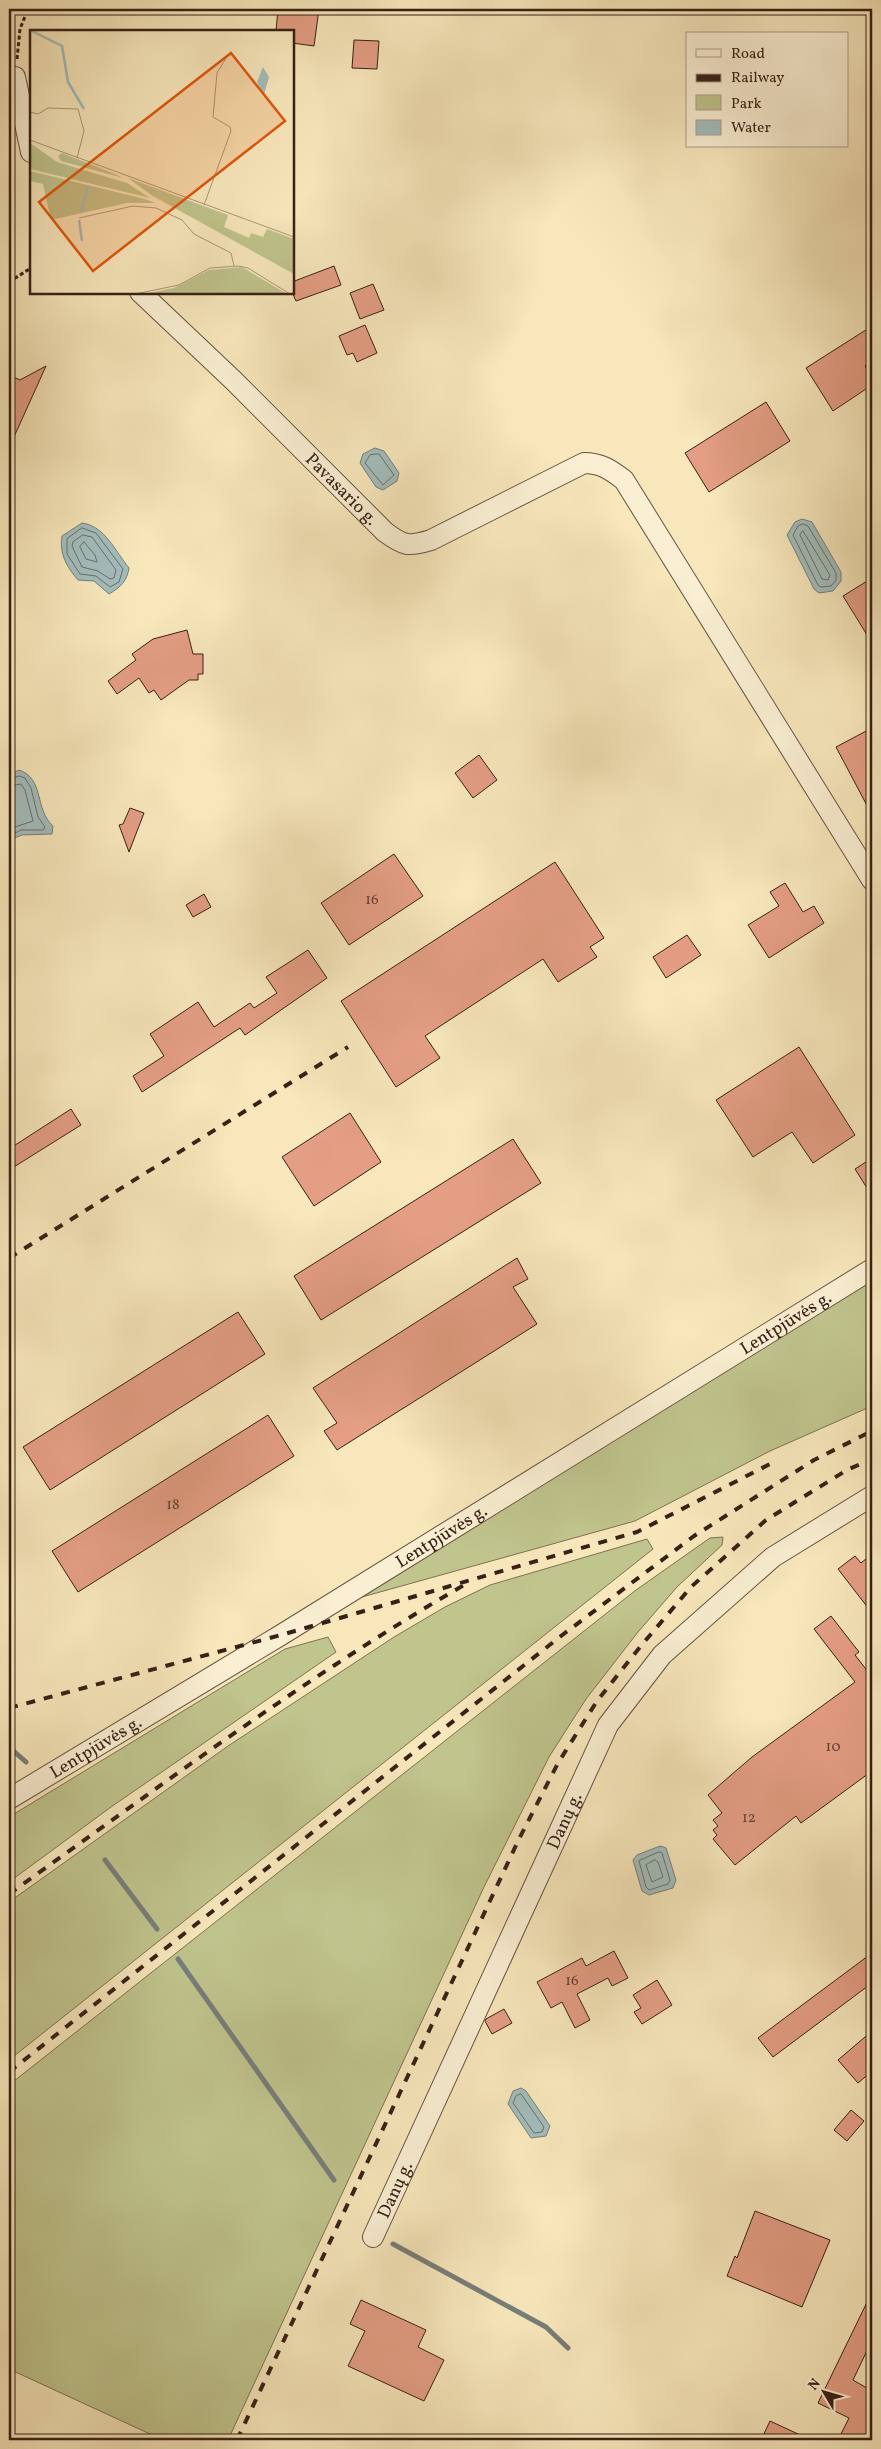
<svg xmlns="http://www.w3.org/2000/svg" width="881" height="2449" font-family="Vollkorn,serif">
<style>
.green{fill:#c0c48d;stroke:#7c7252}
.water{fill:#a2bdbc;stroke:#777e7a}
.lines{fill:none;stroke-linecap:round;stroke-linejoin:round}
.shore{stroke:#6c6e6a;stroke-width:1}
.stream{stroke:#777e7a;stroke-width:5}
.building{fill:#e49e84;stroke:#372017}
.minor-casing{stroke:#675240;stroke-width:22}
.path{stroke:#372017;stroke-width:3;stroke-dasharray:4 2.5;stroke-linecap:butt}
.minor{stroke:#faefd3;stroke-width:20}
.rail{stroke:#372017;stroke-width:4;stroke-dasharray:9 9;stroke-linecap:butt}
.labels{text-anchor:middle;stroke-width:4;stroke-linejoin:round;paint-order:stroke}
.number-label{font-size:15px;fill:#624032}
.street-label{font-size:18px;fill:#372017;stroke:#faefd3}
.inset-river{fill:none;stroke:#a2bdbc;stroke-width:2.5}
.inset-road{fill:none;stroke:#aa9779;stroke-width:1}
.view{fill:#df560d;fill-opacity:0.15;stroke:#df560d;stroke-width:2.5}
.inset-edge{fill:none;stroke:#372017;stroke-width:2.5}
</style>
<rect width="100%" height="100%" fill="#f7e7bb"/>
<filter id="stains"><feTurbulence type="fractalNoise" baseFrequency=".004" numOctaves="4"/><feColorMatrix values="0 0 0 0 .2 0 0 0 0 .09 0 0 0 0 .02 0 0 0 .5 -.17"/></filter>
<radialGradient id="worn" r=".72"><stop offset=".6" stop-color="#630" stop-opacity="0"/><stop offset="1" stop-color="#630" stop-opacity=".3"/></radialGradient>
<path class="green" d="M872,1279V1406L770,1451L635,1521L362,1597Z
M723,1537L722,1545L677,1587L638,1632L586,1699L549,1757L484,1887L228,2440H163L9,2369V2085L636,1590L710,1538Z
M647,1539L653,1549L9,2060V1902L228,1746L394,1637L445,1607L490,1585Z
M328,1637L336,1652L111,1807L9,1882V1817L285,1649Z"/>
<path class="water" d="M375,448L384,451L399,473L397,481L383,490L376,487L360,463L363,454Z
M802,519L812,522L841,572V581L833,591L819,593L814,589L787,535L795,522Z
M82,523C105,526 115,551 129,568C127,581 121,587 109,594L94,581L78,580C67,567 59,554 62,536Z
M19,770C45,779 34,809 53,826L52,834L22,835L9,840V775Z
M660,1846L666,1848L676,1880L673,1888L649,1895L642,1891L633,1860L637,1855Z
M521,2088L526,2091L550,2126L546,2136L531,2138L508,2104L513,2091Z"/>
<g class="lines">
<path class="shore" d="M379,454L394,475L383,485L365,463L370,455Z
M803,524L808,526L836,573V580L831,586L821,587L818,585L793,535L798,526Z
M82,528L96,533L123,569L119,582L110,587L96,576L80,574L67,554V539Z
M803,531L830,575L828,580L822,579L800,535Z
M83,535L92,537L116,570L114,578L110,579L98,571L82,567L72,546L73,542Z
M84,542L95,555L97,562L86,559L80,547Z
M9,779L19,776L25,778L31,788L38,817L45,827L43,830H21L9,836
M9,786L21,784L25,790L33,821L9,829
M659,1852L662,1853L670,1880L668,1884L649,1890L646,1887L639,1861Z
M655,1860L658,1862L663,1877L652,1882L646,1865Z
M521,2094L544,2127L542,2132L534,2133L513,2103L516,2096Z"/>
<path class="stream" d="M9,1747L26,1762
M105,1860L157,1929
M178,1959L334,2180
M393,2244L546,2327L568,2348"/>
</g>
<path class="building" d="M278,9H319L314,46L292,43V31H276Z
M354,40L379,41L377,69L352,68Z
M334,266L341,285L296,301L292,292V282Z
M373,284L384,310L360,319L350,293Z
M365,325L377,353L357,362L353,353L347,355L339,336Z
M872,326V361L865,366L872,378V385L833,411L806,368Z
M46,366L9,448V375L20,380Z
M766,402L790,441L709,492L685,453Z
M872,578V643L843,596Z
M187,630L193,654H203V674H198V680H189L161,700L154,690L149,693L139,678L117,694L108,681L136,660L132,654L153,639Z
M872,728V815L836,747Z
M479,755L497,780L473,798L455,773Z
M130,808L144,813L129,852L119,825L123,824Z
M394,854L423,896L349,945L321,903Z
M555,862L604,938L590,947L597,957L558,982L543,959L425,1036L440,1058L396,1087L341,1001Z
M785,883L803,912L814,906L824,923L769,958L748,925L779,906L770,892Z
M204,894L211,907L193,917L186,905Z
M687,935L701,955L666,978L653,957Z
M308,950L327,978L245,1035L240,1028L142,1092L133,1076L164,1056L150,1034L198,1002L214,1027L250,1003L254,1008L277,993L266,977Z
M799,1047L855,1135L813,1163L792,1132L753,1157L716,1100Z
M71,1109L81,1125L9,1170V1149Z
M350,1113L381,1162L314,1206L282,1157Z
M513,1139L541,1183L321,1320L294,1276Z
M872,1158V1196L855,1169Z
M517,1258L528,1279L513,1287L537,1324L337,1450L324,1431L337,1423L313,1388Z
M238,1312L265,1354L50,1490L23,1447Z
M268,1415L294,1456L78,1592L52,1551Z
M872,1554V1613L838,1569L855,1556L861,1563Z
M831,1616L859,1652L855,1655L872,1677V1771L801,1823L796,1816L735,1865L713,1839L717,1835L713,1830L718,1826L713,1820L722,1813L708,1795L752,1757L855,1682L814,1629Z
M614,1951L628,1978L612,1986L608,1978L577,1994L590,2020L575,2028L562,2002L551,2008L537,1982L582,1958L586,1966Z
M872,1953V1983L773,2057L758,2038Z
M657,1980L672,2005L642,2024L634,2012L641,2008L633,1995Z
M504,2009L512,2023L492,2034L485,2021L486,2019Z
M872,2031V2071L858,2083L838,2060Z
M851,2110L864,2121L847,2141L834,2130Z
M755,2211L830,2240L802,2307L727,2276L735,2256L737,2258Z
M872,2292V2340L853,2380L872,2391V2440H853L841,2434L849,2418L818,2403Z
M361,2300L426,2330L418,2347L444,2360L424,2401L348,2366L365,2331L350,2324Z
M770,2421L811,2440H761Z"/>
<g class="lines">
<g class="minor-casing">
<g id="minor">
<path d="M15,77L31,152"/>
<path id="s1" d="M140,292L233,380L385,532C404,546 408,547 431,540L584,463C601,463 611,470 624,480L872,880"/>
<path id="s2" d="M9,1799L281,1635L872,1269"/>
<path id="s3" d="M373,2237L608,1725L662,1655L773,1557L872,1496"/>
</g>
</g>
<path class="path" d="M17,59L20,29L28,9
M9,282L31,268"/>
<use href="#minor" class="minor"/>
<path class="rail" d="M9,1258L348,1047
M9,1708L281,1635L637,1532L772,1463
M9,1894C158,1788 305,1677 464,1585
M9,2072L561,1636L694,1536L814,1460L872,1431
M237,2440L519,1839L558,1763L597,1701L640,1647L691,1587L766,1520L847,1470L872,1459"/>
</g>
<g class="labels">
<g class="number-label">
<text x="372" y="904">16</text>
<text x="173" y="1509">18</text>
<text x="833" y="1751">10</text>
<text x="749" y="1822">12</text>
<text x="572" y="1985">16</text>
</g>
<g class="street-label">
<text dy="6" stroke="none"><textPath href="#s1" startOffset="282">Pavasario g.</textPath></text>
<text dy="6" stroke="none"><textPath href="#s2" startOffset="911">Lentpjūvės g.</textPath></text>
<text dy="6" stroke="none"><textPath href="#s2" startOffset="506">Lentpjūvės g.</textPath></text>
<text dy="6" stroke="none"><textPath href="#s2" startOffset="101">Lentpjūvės g.</textPath></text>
<text dy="6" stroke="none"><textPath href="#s3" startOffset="458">Danų g.</textPath></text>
<text dy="6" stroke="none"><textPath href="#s3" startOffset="52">Danų g.</textPath></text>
</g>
</g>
<g transform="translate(30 30)">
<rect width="264" height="264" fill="#f7e7bb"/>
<path d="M0,113L27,132L97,153L120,168L0,139ZM32,123L85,144L93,148L31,131L28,126ZM0,141L115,169L125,173H97L21,190L13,154L0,151ZM98,148L198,185L194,197L219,208L221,203L233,207L237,199L264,209V244L121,165ZM212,237L257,264H113L144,258L179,240Z" fill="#c0c48d"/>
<path d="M233,37L239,47L234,65L227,52Z" fill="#a2bdbc"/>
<path class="inset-river" d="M0,0L32,16L38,52L54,79M51,182L58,156M49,190L52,211"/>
<path class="inset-road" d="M0,82L8,84L18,78L48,79L54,101L47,128M0,110L264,207M174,175L201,101L200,97L183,87L187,43L196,28M49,188L103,176L126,178L152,190L164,204L201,223L204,236M105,264L149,255L180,238L208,236L218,238L260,264"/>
<path class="view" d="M201,23L255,91L63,241L9,172Z"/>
<rect width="264" height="264" class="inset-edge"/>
</g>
<rect width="881" height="2449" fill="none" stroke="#f7e7bb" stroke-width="30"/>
<rect x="10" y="10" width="861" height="2429" fill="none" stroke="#372017" stroke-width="2.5"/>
<rect x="15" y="15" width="851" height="2419" fill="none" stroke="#372017"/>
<rect x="686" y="32" width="162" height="115" fill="#faefd3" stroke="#ac9c88"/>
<rect x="696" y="49" width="25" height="8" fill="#faefd3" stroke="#ac9c88"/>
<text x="731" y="58" font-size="15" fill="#372017">Road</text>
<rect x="696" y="74" width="25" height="8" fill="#372017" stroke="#ac9c88"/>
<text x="731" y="82" font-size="15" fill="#372017">Railway</text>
<rect x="696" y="95" width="25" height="15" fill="#c0c48d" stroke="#ac9c88"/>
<text x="731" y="108" font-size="15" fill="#372017">Park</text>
<rect x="696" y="120" width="25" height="15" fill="#a2bdbc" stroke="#ac9c88"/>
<text x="731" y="132" font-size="15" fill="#372017">Water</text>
<g transform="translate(824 2392) rotate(308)" stroke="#faefd3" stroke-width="4" paint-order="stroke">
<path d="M0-4L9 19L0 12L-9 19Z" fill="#372017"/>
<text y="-8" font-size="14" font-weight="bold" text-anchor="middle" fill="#372017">N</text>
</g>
<rect width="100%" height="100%" filter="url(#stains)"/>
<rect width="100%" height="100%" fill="url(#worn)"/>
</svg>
